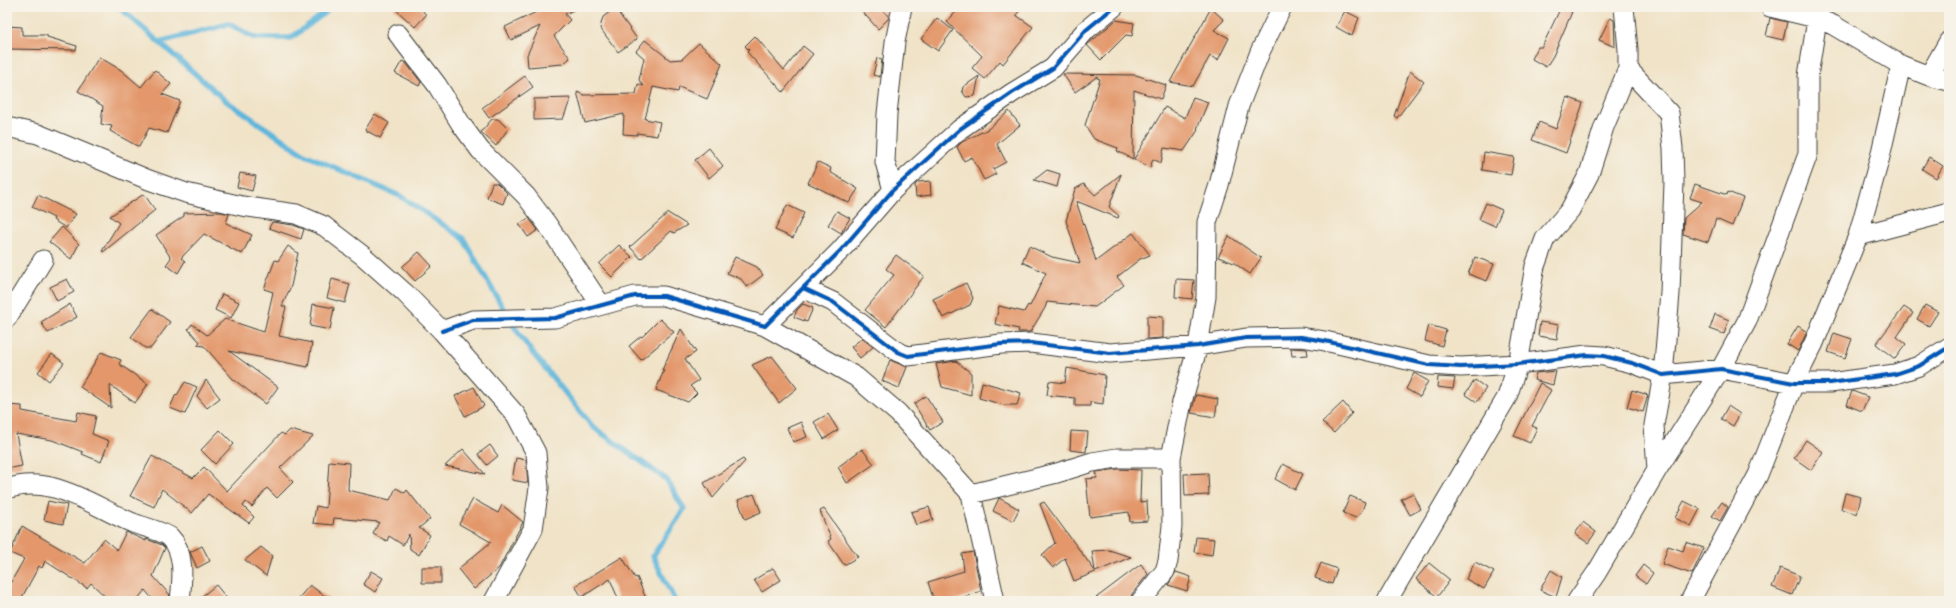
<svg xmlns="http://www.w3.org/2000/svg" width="1956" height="608" font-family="Cardo,serif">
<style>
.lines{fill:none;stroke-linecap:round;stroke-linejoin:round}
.stream{stroke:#5eb6db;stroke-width:5.5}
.building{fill:#e3976a}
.minor-casing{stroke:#3c3a36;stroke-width:21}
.minor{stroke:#fff;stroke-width:19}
.cycleway-casing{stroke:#f7f3e8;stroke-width:6}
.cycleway{stroke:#0057b8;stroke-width:4}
</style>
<rect width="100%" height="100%" fill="#f7f3e8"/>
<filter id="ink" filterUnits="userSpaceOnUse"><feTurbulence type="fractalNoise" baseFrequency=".025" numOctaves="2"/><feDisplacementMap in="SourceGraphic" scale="8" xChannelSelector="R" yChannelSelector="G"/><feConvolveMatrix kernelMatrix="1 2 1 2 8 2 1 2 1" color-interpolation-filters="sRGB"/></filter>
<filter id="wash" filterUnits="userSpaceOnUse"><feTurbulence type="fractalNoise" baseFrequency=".012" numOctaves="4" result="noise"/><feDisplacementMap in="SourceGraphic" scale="16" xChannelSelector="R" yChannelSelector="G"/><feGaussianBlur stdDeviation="0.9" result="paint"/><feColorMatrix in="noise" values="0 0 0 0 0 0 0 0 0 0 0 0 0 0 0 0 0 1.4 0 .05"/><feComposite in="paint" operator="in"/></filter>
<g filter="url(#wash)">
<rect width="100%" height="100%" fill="#f0e3c8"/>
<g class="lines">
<path class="stream" d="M119,7L226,101L304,154L400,196L463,238L507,315
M159,42L229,24L255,38H291L326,12L329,7
M511,322L531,351L593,427L667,480L684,509L653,556L675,601"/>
</g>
<g id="blocks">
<path class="building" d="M393,7H420L426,15L415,27Z
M547,7H580L565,14L570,20L554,36L570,58L563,64L528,67L527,55L540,26L511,40L505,27Z
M858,7H880L889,17L888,19L878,29Z
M960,7H1023L1016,15L1033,27L1003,64L1000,61L985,79L972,68L982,56L947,22Z
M1561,7L1572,12L1553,56L1546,67L1532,59L1538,47H1542Z
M615,8L637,39L618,52L600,28L603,17Z
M1211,8L1224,20L1214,30L1229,38L1218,60L1210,56L1193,86L1170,82Z
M1345,11L1359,18L1352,36L1336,27Z
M937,18L953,30L938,51L921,39Z
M1610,18L1614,20L1615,47L1599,40Z
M1770,18L1787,22L1783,40L1766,36Z
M1116,20L1134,23L1132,36L1126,35L1101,60L1087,45Z
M7,26L22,27V35H47V37L77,46L76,50L7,49Z
M755,36L784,70L803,46L813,54L783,92L747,52L749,50L745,46Z
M645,40L670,60L682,59L699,43L722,64L707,99L679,87L678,92L653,87L645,119L660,122L657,136L637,133V135L623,134L624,114L585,123L577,92L584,95L636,94L638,84L644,86L639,80L644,58L636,51Z
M99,57L121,70L141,87L155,70L171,84L162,94L180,101L167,133L149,128L139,147L110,131L112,126L101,124L103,106L78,91Z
M877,58L882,59L880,77L873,75Z
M402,61L406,63L421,82L419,86L395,73Z
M1410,71L1424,82L1397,118L1394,116Z
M1063,74L1136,75L1166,85L1161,99L1134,90L1133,159L1117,151L1118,148L1094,139L1085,125L1100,79L1097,78L1098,76L1075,92Z
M525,76L533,87L489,118L482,108Z
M979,76L975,96L966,97L962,91L963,87Z
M1193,97L1208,102L1197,129L1198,130L1184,151L1164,148L1161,163L1153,159L1150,168L1134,159L1165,107L1185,118Z
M1567,97L1583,103L1566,153L1532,140L1539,122L1556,129Z
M571,98L563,119L534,120V99Z
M1009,111L1020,125L997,144L1006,162L993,169L996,174L984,180L972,157L964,161L957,147L962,142L988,129Z
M375,114L389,123L380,138L365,130Z
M492,119H498L508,129L496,146L481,132Z
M709,148L723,166L709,178L695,160Z
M1484,152L1514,157L1511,175L1482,170Z
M1929,157L1943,166L1936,178L1922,169Z
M818,162L831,168L830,172L858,189L849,203L808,183Z
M1047,170L1060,174L1057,187L1034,180Z
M240,173L256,176L252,191L237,187Z
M1121,174L1109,207L1119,216L1118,218L1076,201L1096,261L1133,233L1150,255L1140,259L1117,277L1124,285L1095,307L1047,302L1045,308L1030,332H1018L1019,329L995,324L999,306L1024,312L1028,305L1030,306L1046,273L1022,262L1029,246L1052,257L1080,263L1066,221L1075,189L1084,184L1095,195Z
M930,181L931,195L916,197L915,185L918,182Z
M492,183H497L507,193L503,204L487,198Z
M1695,184L1727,195L1728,192L1743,198L1732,226L1716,219L1708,242L1683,234L1684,218L1702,202L1690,198Z
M144,194L155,210L103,252L102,251L119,223L110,216Z
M38,195L76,214L66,228L53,220L54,218L32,207Z
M1486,203L1502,210L1495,226L1479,219Z
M787,205L804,213L793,238L775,230Z
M837,211L850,218L841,233L828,225Z
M221,212L229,214L226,223L252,235L242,254L204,234L181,258L185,261L178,273L166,265L171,258L156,235L184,216V213Z
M668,213L687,225L674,233L671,231L641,259L630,247Z
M529,218L538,230L528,237L519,224Z
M272,222L293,225L304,229L301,239L269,228Z
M62,227L79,244L71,259L49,242Z
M1229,236L1261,258L1250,274L1234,263L1218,257Z
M619,245L632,257L612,277L599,264Z
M288,246L298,253L291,286L282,306L286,307L279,336L312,343L308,367L229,351L278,387L266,404L233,379L204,346L197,345L200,342L188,329L192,324L207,335L225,319L264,332L273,292L264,289L275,260L278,261Z
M419,252L432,266L415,281L402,267Z
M896,255L924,276L886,327L865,310L894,275L886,269Z
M735,257L757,267L763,275L747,287L741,279L727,273Z
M1475,257L1494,264L1487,281L1468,274Z
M67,279L74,292L57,301L50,287Z
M332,279L350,284L345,303L327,298Z
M1176,279L1194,280L1192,299L1175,297Z
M966,283L973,298L970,305L943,318L933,299Z
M222,294L239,302L231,318L215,310Z
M70,304L77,317L48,333L41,322Z
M313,304L334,308L330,330L310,326Z
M803,304L813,308L807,322L794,317L797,310Z
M1925,305L1938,312L1929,326L1917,319Z
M1904,307L1913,313L1897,337L1906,344L1895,359L1876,344Z
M152,309L170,322L151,348H145L131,337Z
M1715,314L1729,320L1724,334L1710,329Z
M1147,316L1163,317V338L1147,339Z
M660,319L674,332L641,360L629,346L641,336L642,337Z
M1540,322L1559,325L1557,339L1538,336Z
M1429,325L1446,330L1442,346L1425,341Z
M1798,326L1807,332L1798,351L1787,344Z
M681,329L696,352L685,359L699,380L690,386L697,393L688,402L656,390L664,370H662Z
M1834,333L1852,339L1845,358L1828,352Z
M862,338L873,347L860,358L851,347Z
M1291,348L1307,349L1308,355L1292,356Z
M101,352L121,360L119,364L148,384L135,403L110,385L111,408L80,387Z
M52,354L64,363L49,381L38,372Z
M772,356L797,388L779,403L752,365Z
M890,360L907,367L899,388L882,381Z
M956,361L971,373V395L942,387L936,364Z
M1067,368L1105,375L1103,404L1090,402V406H1075V398L1047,395L1049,381L1065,383Z
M1556,371L1553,385L1534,380L1536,373Z
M1414,373L1428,381L1420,397L1406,389Z
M1438,377L1455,378L1453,389L1437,387Z
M206,380L220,398L207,408L197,396Z
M1475,380L1486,388L1477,402L1465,394Z
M185,382L197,387L185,414L170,408L176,394L177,395Z
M982,382L1021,393L1017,405H1004L979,398Z
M1540,383L1551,390L1532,426L1537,428L1530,443L1514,436Z
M474,387L484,406L465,416L455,396Z
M1632,390L1648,395L1643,412L1627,407Z
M1852,391L1868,397L1862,411L1847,405Z
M1196,395L1218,399L1215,417L1191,413Z
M926,396L943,422L930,430L914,404Z
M1343,402L1352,413L1334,433L1322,422Z
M7,405L22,406V411L76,421L78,412L96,416L92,434L109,441L101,462L82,454L83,452L52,440L16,434L22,466L7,469Z
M1728,406L1740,414L1733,426L1721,419Z
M828,414L838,430L824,439L814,422Z
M801,422L807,437L793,442L787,428Z
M220,430L234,444L215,464L201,450Z
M290,430L313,436L280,468L293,482L277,498L267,488L252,507L246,502L243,506L254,517L249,523L208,494L192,513L162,489L154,507L130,496L152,456L193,478L204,467L227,491L281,433L285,435Z
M1071,431L1088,432L1086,452L1070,450Z
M1806,440L1823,452L1811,470L1794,458Z
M490,445L498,456L487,465L478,454Z
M463,449L485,474L445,466Z
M862,449L874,464L847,483L838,467Z
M516,458L526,460L528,483L512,480Z
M743,459L745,461L713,498L704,483Z
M329,461L349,463L348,490L390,500L396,488L405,493L407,490L430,519L419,528L430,535L419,555L410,549L409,534L403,545L389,536L387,541L373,534L379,522L334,518L333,525L313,523L316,506L326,508Z
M1283,464L1303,474L1295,490L1275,479Z
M1118,469L1141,470L1140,502L1147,501L1148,521L1130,522L1129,512L1090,517L1086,479L1097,478L1096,472Z
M1208,473L1209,495L1185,496L1184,474Z
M1413,493L1421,509L1410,515L1401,499Z
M1845,493L1861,497L1857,514L1841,509Z
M754,494L761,512L745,519L738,500Z
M1350,496L1365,502L1362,511L1356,518L1343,513Z
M999,498L1019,509L1013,521L993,511Z
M473,499L498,513L502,505L523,522L499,568L474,589L458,569L491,542L459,524Z
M48,501L67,505L63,524L44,520Z
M1684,501L1700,509L1691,526L1675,518Z
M1044,502L1095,571L1092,551L1109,550L1131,557L1074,581L1065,558L1053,568L1042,555L1055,543L1040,504Z
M1722,502L1728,507L1720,521L1712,516Z
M929,507L933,520L916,525L911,512Z
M824,509L858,557L844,565L828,541L831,539L820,511Z
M1583,522L1596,532L1588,543L1575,534Z
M22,526L85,563L104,539L117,550L126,532L146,541V539L162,545L165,548L153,576L170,595L169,601H154L145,590L136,601H110L91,583L87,588L45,561L42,568L39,566L20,601H7V589L24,559L10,553Z
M1196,537L1214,539L1212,555L1194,552Z
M1686,542L1704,548L1692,574L1662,564L1668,546L1683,551Z
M202,546L210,561L197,568L190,552Z
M261,547L272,556L266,576L245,560Z
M973,552L981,591L953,601H934L928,582L964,571L962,554Z
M622,557L635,578L637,577L647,601H619L610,579L582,597L575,586Z
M1475,562L1494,572L1484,589L1466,579Z
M1321,563L1337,569L1332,584L1315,578Z
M1429,563L1450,580L1437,597L1416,579Z
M1141,564L1148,574L1132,594L1130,601H1092Z
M1643,565L1653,573L1646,584L1635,576Z
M422,567H441V583H422Z
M773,568L781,580L762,592L754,580Z
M1780,568L1800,576L1792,595L1772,587Z
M1551,570L1562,577L1556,597L1540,590Z
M371,571L383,578L375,592L363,584Z
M1176,572L1191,577L1187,591L1168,585Z
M216,585L229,601H196Z
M310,585L331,601H296Z"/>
</g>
</g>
<g filter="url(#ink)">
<use href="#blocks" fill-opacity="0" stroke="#3c3a36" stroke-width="1"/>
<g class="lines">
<g class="minor-casing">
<path id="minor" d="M1624,7L1628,50V69L1669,113L1673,148L1674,182L1670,293L1663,375L1654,425L1657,470
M1770,7L1816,18L1833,25L1901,65L1929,76L1949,81
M398,34L437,85L461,124L480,150L526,196L547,224L601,305
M1929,76L1949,41
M7,127L38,134L149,180L186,193L242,206L296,214L324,226L362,255L405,293L442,331L516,415L536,453L539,488L533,529L494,601
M893,190L885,162L887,114L895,42L902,7
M1858,236L1949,212
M803,288L833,302L898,352L908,356L1001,344L1031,343L1110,353L1198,346L1246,338L1301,337L1325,341L1429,365L1461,367L1518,364L1587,355L1604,356L1632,363L1663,375L1721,369L1794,383H1830L1895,374L1919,366L1949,347
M7,318L43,260
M765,326L856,377L898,413L971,494L1057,473L1092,462L1117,458H1171
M442,331L473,320L555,318L635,296H664L765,326L840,251L893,190L960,129L1012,93L1053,68L1086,30L1114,7
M7,489C51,473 94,507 133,523C141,526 164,532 170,537C186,553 182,581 180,601
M971,494L995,601
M1141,601L1165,571L1168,561L1172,526L1171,458L1182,402L1198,346L1206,297L1207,222L1219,185L1239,106L1260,52L1282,7
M1387,601L1507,397L1518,364L1535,266L1545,239L1570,210L1589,174L1604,127L1628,69
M1577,601L1597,572L1657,470L1721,369L1747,321L1808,154V76L1819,7
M1690,601L1758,475L1794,383L1814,343L1858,236L1880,157L1901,65"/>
</g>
<use href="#minor" class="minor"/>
<g class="cycleway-casing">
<path id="cycleway" d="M803,288L833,302L898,352L908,356L1001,344L1031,343L1110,353L1198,346L1246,338L1301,337L1325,341L1429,365L1461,367L1518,364L1587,355L1604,356L1632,363L1663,375L1721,369L1794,383H1830L1895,374L1919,366L1949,347
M442,331L473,320L555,318L635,296H664L765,326L840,251L893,190L960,129L1012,93L1053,68L1086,30L1114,7"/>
</g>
<use href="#cycleway" class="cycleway"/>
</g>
</g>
<rect width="1956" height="608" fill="none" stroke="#f7f3e8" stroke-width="24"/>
</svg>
